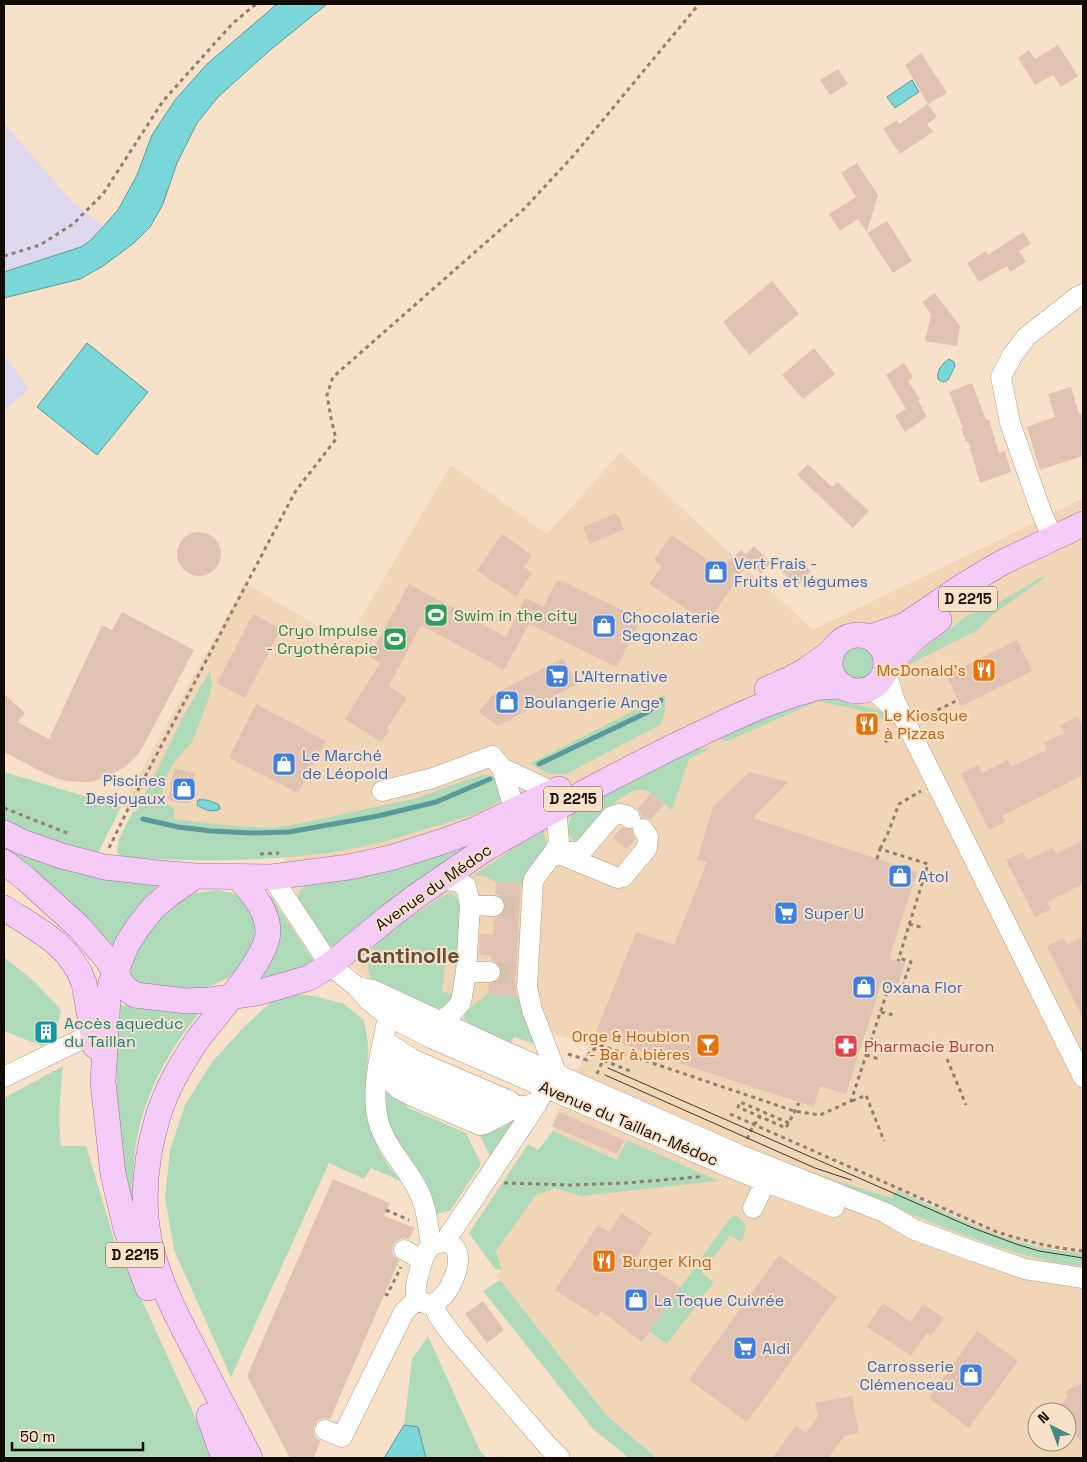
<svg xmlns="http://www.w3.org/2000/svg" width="1087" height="1462" font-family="'Space Grotesk',sans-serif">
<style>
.built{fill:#f1d5b7;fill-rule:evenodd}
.industrial{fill:#ddd8ed}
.green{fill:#afdab9}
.water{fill:#79d7da;stroke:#5a9a9a}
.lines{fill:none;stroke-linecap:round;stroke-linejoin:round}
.stream{stroke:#5a9a9a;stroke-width:5}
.building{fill:#e0c2b2}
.minor-tunnel{stroke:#d6c1ab;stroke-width:20;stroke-dasharray:20 10;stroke-linecap:butt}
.minor-casing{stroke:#b19b84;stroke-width:21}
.major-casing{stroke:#a0709e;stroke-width:26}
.path{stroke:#8f7f6f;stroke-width:3;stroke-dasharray:4 4;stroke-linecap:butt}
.minor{stroke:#fff;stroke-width:20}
.major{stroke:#f4caf7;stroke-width:25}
.tram{stroke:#40362b;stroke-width:1}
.labels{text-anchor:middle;stroke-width:4;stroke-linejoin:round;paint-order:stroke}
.shield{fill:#f8e1c9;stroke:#574b3f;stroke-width:1}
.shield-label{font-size:15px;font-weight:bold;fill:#120b04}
.shop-label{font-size:16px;fill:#366cbe;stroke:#f8e1c9;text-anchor:start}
.leisure-label{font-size:16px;fill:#27864d;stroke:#f8e1c9;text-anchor:start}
.food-label{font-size:16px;fill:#c56008;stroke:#f8e1c9;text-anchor:end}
.street-label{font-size:16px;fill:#120b04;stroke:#f8e1c9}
.culture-label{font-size:16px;fill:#0d838f;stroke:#f8e1c9;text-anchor:start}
.health-label{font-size:16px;fill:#be3a42;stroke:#f8e1c9;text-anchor:start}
.district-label{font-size:21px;font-weight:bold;fill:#614e39;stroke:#f8e1c9}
</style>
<rect width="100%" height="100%" fill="#f8e1c9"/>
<path class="built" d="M621,452L813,630L1030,525L1083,498V1458H657L607,1416L496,1275L502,1269L496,1251L536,1195L553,1131L552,1125L589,1046L550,1032L538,1045L514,1037L509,1046L374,985L331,948L298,898L274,828L236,826L172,819L121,807L245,583L346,643L451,465L547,534ZM1037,1412H1067V1442H1037Z"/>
<path class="industrial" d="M4,123L73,203L108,229L98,240L4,279Z
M4,355L29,389L4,411Z"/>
<path class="green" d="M1043,576L1044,578L992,615L979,629L904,667L926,647L968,615L988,609Z
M838 663a21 21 0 1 1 42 0a21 21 0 1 1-42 0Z
M210,671L212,683L209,698L192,742L176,760L165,778L161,798L174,809V819L236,826L274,828L297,824L417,798L469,779L483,775L495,776L502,799C483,814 456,820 432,827C400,837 367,847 333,852C263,862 192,862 122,857L117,853L119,839L133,811H137L184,715Z
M665,695V712L660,725L566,774C549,775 544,773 531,763Z
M834,696C842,700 849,703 857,705C874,709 885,709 896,725L859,710L818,701L728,741L709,737L784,706Z
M685,749H710L689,759L672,810C665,805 652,791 643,790C623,787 593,826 580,840L576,842L571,838L567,832L571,814Z
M4,772L121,807L99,851L93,854L31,834L4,821Z
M544,831L546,843L543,852L525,874L523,883L496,882L487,877L474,875L510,851Z
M480,837L331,948L298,898L300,891L305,885Z
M4,843L156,882L158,886L130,917L111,951L4,856Z
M217,890L232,893L245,899L255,917L256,940L241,966L228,978L200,990L142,986L135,982L131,975V961L154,924L168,909L181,899L196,893Z
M446,894H452L458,899L461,905L460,957L446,955L442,992L456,994L447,1007L427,1010L374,985C370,976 365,965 369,955C375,938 430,905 446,894Z
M271,896L314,961L304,969L257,983L268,897Z
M4,957L35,982L61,1010L55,1040L42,1046L4,1031Z
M295,994L315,996L344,1004L364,1020C365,1029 368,1038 368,1047C369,1058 366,1068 366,1079C366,1118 373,1154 403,1182L371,1168L364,1179L329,1163L231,1377L174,1250L165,1197L170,1150L185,1105L212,1062L244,1027L272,1001Z
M488,994L518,997L523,1002L538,1045L514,1037L509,1046L464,1026L465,1014L473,1005Z
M116,1004L146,1009L199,1013C164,1056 138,1106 134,1162C132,1181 133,1200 133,1219L117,1129Z
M63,1066C60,1093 58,1119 61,1146H86L114,1239L214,1458H4V1098Z
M383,1089L409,1100L406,1107L466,1133L481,1164L450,1211L432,1215L386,1121Z
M514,1120H516L491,1158L477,1130C495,1132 499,1129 514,1120Z
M553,1131L617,1160L627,1140L718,1181L581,1196L555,1188L536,1195L496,1251L502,1270L495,1269L469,1233L528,1144L538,1150Z
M813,1172L831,1179L892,1198L896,1190C936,1208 977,1229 1019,1242C1040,1248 1062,1251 1083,1254V1266C1032,1261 985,1243 936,1224C895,1208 853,1192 812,1176Z
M736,1216C748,1223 747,1231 741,1242L730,1235L702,1273L714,1282L667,1344L649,1331L731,1217Z
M500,1280L607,1416L657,1458H629L594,1430L483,1291Z
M428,1336L480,1451L487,1458H426L418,1427L404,1425L412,1359Z"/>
<path class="water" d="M277,4H327L269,51L218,97L197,123L177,163L163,204L150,227L134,243L103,266L80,279L4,298V272L81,247L91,240L118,210L137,175L152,135L175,100L207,64Z
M912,80L919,92L895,108L887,97Z
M87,343L148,392L97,455L37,407Z
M949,359L954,362L955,366L948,380C944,383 941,382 938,379C936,372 942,363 949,359Z
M198,800C206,799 212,801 219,805L220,809C213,813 204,810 197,805Z
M404,1425L418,1427L426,1458H384Z"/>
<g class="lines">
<path class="stream" d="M539,764L648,712L661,700
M143,819L178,827L211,831L250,833L289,832L378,816L436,802L490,779"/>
</g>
<path class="building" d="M1058,45L1078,76L1061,87L1053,75L1035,85L1018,58L1029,50L1035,59Z
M921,53L947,93L928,104L905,65Z
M838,69L848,84L830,95L820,80Z
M928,104L937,117L927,124L933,132L900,154L883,129L897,120L899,124Z
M857,163L878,195L867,232L858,219L840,231L829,214L856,197L841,173Z
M887,221L912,261L893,273L867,233Z
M1023,232L1031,244L1019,251L1026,262L1010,272L1007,266L979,282L967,263L986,251L988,255Z
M772,281L799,314L749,355L723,322Z
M935,293L960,326L957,346L925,341L931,314L922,302Z
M814,348L835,374L803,399L782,375Z
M904,363L913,377L908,381L920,399L918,400L927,417L905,432L895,416L906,409L886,375Z
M972,383L986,420L989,419L999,453L1005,451L1011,472L980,483L968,441L966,442L961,429L963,428L949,392Z
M1071,387L1079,414L1083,413V456L1040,470L1027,427L1055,417L1048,394Z
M808,464L832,487L837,482L869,511L853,528L797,475Z
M617,513L624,529L590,544L583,527Z
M177 554a22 22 0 1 1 44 0a22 22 0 1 1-44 0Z
M502,534L532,555L524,567L532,573L516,597L477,571Z
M671,535L720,568L741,550L746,554L754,546L771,563L761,574L749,562L707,623L649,584L662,566L654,560Z
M795,557L811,571L797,586L782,572Z
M556,581H562L641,619L617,667L529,624L504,670L421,625L389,686L407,698L387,728L389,731L381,742L345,719L380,663L369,657L409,584L506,637L525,598L544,607Z
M122,612L194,650L144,745L136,757L125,767L108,776L91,782H82L67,781L59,779L44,773L4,752V694L25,713L17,722L49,739L102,625L112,630Z
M253,614L281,629L245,698L217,683Z
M1017,640L1032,671L961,706L946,675Z
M563,658L577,684L498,726L479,712L492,695Z
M256,704L326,741L298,793L229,758Z
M1078,716L1083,727V775L1002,816L1005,822L989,830L961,774L978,765L982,773L1008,760L1011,767L1047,750L1044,743L1064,733L1060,725Z
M174,768L195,773L189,804L168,800Z
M749,772L788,782L753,818L917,872L889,959L905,963L898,986L882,981L846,1094L820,1086L814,1107L645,1052L595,1034L636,932L674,945L707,862L697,860L713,807Z
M651,793L664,804L650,820L648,818L642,817L641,813L638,809Z
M622,827L631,829L635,839L627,849L613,838Z
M1083,840V884L1047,902L1051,909L1035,917L1006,860L1023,852L1027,860L1053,847L1056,854Z
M496,882L521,883L515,986L517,997L488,994L489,984L496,982L500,977L502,972L500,966L496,962L491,960V956L479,954L480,934L493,935L494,918L500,916L504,912L506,907L504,900L501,896L495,894Z
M1083,937V1019L1047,946L1063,938L1067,945Z
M559,1112L624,1140L617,1154L552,1126Z
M333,1179L390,1203L384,1216L415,1228L409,1239L404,1238L398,1240L393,1245L392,1251L394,1256L399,1261L330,1419L323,1418L317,1421L314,1426L313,1431L315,1437L320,1441L316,1453L313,1458H290L247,1376Z
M621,1213L652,1233L637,1257L681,1288L642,1342L601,1311L597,1317L555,1290L598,1225L609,1232Z
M779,1255L837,1297L747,1422L689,1380Z
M483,1301L504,1330L487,1343L465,1314Z
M883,1303L911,1322L923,1304L944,1318L931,1336L927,1333L911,1356L867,1327Z
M977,1331L1018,1361L969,1428L929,1398Z
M1083,1383V1442L1067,1429V1412H1055L1068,1396L1065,1391Z
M852,1396L859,1433L844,1436L828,1458H772L796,1426L806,1433L818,1417L815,1403Z"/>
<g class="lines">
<path class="minor-tunnel" d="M494,906L522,907
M490,972C499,973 512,973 519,979"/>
<g class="minor-casing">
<path id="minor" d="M1053,539L1041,511L1010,423L1001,377L1012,356L1026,337L1077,297L1083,294
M886,670L894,699L1083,1077
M871,688L899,713
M502,768L553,792
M382,791L433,778L492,756L502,768L515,811
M630,818C624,813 618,813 611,817L581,852H554L618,878L623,877L647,848L648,837L643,829
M272,877L330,965L357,987L368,1000L388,1016L431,1038L734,1169L766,1182L834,1207
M441,879L458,882L466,886L470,905L466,972L461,1002L453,1012L441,1022
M470,905L494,906
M466,972H490
M357,987L373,990L504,1051L740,1155L886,1213L915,1230L970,1250L1025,1269L1083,1278
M388,1016C382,1049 370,1087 378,1120C385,1147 406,1166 418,1190C427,1207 428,1227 431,1246
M384,1041L414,1060L510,1101L517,1107
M382,1052L408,1074L420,1081L500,1115
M379,1067L388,1079L399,1089L412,1096L480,1125L485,1124L517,1107L537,1104
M4,1077L92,1034
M753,1208L771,1170
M443,1242C475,1243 449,1306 428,1304C409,1301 417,1281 420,1269C422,1262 424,1254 429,1248C433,1244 438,1243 443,1242Z
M448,1242L449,1235L456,1225L529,1116L546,1088L554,1067L532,1010L527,987L533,883L534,879L554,852L559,842L556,808
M404,1250L423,1260
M434,1304L437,1314L456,1340L547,1445L560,1458
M325,1430L342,1437L404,1312L418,1298"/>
</g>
<g class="major-casing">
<path id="major" d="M830 663a28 28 0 1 1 56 0a28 28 0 1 1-56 0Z
M870,637L905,625L964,585L1003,562L1083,524
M887,665L916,637L939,620
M767,689C794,678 810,669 833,650
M4,833L22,842L62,856L105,867L158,873L196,876L272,877L349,867L390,858L441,842L474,830L559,789
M4,862L26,879L79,927L106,958L124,987L135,995L187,1001L209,1000L257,993L309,978L330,965L390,916L418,895L485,849L596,786L668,749L727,721L761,706L795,694L820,687L843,686
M238,877C252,893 268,910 268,932C267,960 216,1014 198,1039C182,1062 167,1088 158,1116C146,1156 141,1197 149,1239C157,1278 176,1315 195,1351C213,1387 232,1422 250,1458
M4,908C36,929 70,944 84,983L95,1046
M148,1288L126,1229L113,1174L103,1082L108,998L111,983L127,944L138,927L153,908L168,895L196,876
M209,1416L224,1458"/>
</g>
<path class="path" d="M4,256L40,245L73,224L103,194L163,101L233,23L256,4
M838,631L853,624
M923,717L958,700
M885,742L892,736
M4,808L67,833
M109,848L128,809L295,492L336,439L331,418L327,395L333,377L524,209L574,155L699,4
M880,849L888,833L899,804L921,791
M260,854L279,853
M877,859L880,849L928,864L898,961
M923,878L937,882
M909,924L924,928
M889,987L901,990L911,962L899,958
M881,1012L894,1015
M568,1054L587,1060L590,1051L602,1046L794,1111L820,1115L851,1101L890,983
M866,1055L879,1059
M947,1059L966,1105
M597,1074L603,1060L630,1071
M852,1101L866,1095L884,1141
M730,1114L997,1232C1025,1241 1054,1248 1083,1251
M789,1123L740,1102L738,1107L786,1128L799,1103
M747,1139L754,1124L758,1121L760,1117
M504,1183L570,1185L626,1183L698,1177L702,1175
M386,1210L409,1220
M385,1294L387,1295L401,1267"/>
<use href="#minor" class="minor"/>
<use href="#major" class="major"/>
<path class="tram" d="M608,1068L973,1228L1016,1244L1039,1251L1083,1258
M605,1075L815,1168L851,1180"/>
</g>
<defs>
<g id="shop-square" transform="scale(1.25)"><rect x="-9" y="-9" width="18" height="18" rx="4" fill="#3f7fe0" stroke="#f8e1c9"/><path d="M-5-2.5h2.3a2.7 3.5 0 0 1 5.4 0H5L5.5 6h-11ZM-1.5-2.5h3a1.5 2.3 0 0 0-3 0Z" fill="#fff"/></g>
<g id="stadium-square" transform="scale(1.25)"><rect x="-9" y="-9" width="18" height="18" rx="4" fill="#2e9e5b" stroke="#f8e1c9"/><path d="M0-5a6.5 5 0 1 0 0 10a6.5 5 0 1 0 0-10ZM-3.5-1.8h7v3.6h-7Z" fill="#fff"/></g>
<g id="restaurant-square" transform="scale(1.25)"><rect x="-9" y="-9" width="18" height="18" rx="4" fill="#e8710a" stroke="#f8e1c9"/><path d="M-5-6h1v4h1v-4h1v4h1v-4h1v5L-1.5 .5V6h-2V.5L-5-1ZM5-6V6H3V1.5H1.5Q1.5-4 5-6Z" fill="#fff"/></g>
<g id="supermarket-square" transform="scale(1.25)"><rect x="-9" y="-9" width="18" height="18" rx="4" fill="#3f7fe0" stroke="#f8e1c9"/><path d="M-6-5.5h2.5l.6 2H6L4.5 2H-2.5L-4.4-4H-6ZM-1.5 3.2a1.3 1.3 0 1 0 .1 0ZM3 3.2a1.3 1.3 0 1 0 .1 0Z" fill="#fff"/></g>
<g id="building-square" transform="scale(1.25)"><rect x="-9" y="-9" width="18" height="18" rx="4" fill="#0f9aa8" stroke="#f8e1c9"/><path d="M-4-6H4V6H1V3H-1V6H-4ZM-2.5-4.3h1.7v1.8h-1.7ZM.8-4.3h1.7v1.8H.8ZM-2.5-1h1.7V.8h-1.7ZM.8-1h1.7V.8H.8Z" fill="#fff"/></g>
<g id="bar-square" transform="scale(1.25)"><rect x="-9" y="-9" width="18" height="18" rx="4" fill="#e8710a" stroke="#f8e1c9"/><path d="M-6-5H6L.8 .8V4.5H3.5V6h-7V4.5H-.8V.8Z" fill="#fff"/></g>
<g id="pharmacy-square" transform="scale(1.25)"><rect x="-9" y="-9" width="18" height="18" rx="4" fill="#e0444e" stroke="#f8e1c9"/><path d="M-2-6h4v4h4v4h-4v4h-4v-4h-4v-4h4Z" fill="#fff"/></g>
</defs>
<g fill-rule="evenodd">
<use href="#shop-square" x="716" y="572"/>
<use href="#stadium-square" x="436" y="615"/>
<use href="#shop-square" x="604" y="626"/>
<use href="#stadium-square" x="395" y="639"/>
<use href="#restaurant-square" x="984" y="670"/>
<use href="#supermarket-square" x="557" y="676"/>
<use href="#shop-square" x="507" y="702"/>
<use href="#restaurant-square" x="867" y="724"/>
<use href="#shop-square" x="284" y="764"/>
<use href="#shop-square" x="184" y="789"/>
<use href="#shop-square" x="900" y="876"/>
<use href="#supermarket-square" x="786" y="913"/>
<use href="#shop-square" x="864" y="987"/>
<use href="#building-square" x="46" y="1032"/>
<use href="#bar-square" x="708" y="1045"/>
<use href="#pharmacy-square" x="846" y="1046"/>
<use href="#restaurant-square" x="604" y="1261"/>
<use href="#shop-square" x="636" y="1300"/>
<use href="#supermarket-square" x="745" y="1348"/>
<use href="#shop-square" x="971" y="1375"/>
</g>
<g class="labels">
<g class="shield">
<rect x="939" y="586.5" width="58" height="25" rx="4"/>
<rect x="544" y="786.5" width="58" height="25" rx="4"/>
<rect x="106" y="1242.5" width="58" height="25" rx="4"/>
</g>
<g class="shield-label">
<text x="968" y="604">D 2215</text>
<text x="573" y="804">D 2215</text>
<text x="135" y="1260">D 2215</text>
</g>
<g class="shop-label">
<text x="734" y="569">Vert Frais -<tspan x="734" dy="18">Fruits et légumes</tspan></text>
<text x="622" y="623">Chocolaterie<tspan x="622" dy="18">Segonzac</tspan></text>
<text x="574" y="682">L'Alternative</text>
<text x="524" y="708">Boulangerie Ange</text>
<text x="302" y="761">Le Marché<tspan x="302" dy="18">de Léopold</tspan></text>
<text x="166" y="786" text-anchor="end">Piscines<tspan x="166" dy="18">Desjoyaux</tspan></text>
<text x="918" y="882">Atol</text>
<text x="804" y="919">Super U</text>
<text x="882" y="993">Oxana Flor</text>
<text x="654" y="1306">La Toque Cuivrée</text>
<text x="762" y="1354">Aldi</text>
<text x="954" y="1372" text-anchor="end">Carrosserie<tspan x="954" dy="18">Clémenceau</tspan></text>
</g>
<g class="leisure-label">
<text x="454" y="621">Swim in the city</text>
<text x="378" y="636" text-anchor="end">Cryo Impulse<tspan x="378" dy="18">- Cryothérapie</tspan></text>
</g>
<g class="food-label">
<text x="966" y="676">McDonald's</text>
<text x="884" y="721" text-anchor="start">Le Kiosque<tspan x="884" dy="18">à Pizzas</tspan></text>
<text x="690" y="1042">Orge &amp; Houblon<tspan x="690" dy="18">- Bar à bières</tspan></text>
<text x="622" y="1267" text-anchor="start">Burger King</text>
</g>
<g class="street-label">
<text transform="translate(433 887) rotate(-35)" y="6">Avenue du Médoc</text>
<text transform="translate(629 1123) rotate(23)" y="6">Avenue du Taillan-Médoc</text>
</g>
<g class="culture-label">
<text x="64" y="1029">Accès aqueduc<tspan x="64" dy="18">du Taillan</tspan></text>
</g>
<g class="health-label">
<text x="864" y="1052">Pharmacie Buron</text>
</g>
<g class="district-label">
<text x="408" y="963">Cantinolle</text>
</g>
</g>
<rect width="1087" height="1462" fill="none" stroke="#120b04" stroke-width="10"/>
<g transform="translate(1052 1427) rotate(318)"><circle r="24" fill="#f8e1c9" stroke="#9c8b7a"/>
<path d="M0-4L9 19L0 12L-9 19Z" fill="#448a82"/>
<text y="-8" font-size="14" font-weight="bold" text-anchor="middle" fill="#120b04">N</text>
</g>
<path d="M12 1442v8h131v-8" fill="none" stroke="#120b04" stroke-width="2.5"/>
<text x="20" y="1442" font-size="15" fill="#120b04" stroke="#f8e1c9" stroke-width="4" paint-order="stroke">50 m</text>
</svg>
